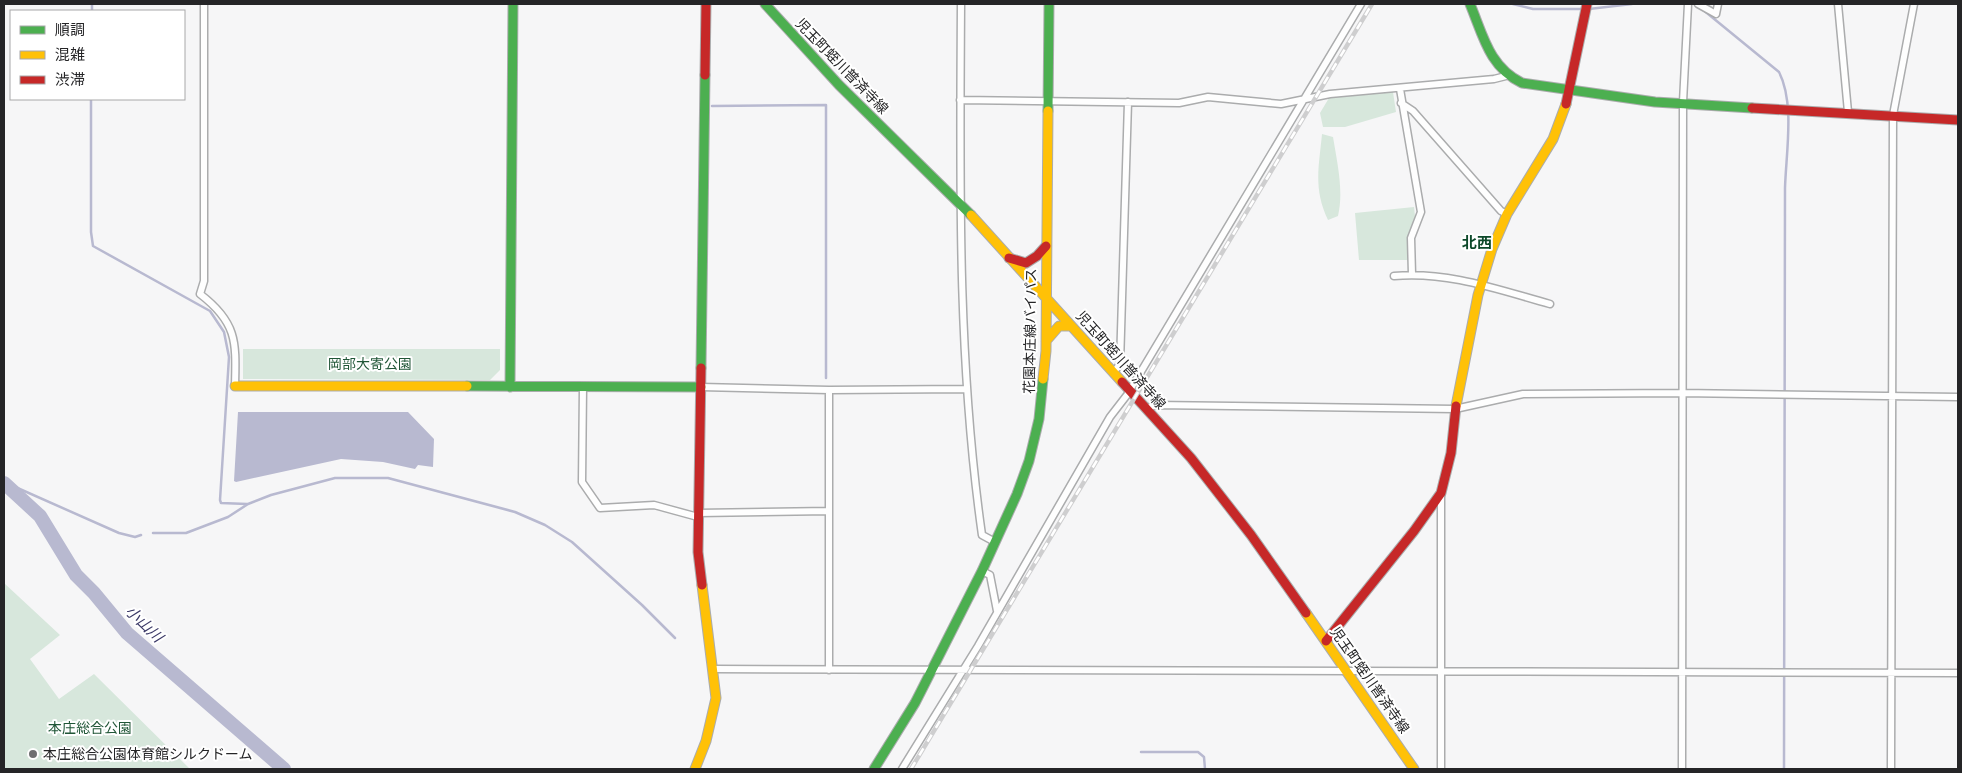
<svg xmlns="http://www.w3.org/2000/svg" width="1962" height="773" font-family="Ubuntu,'Noto Sans JP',sans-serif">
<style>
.green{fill:#d7e7dc}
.water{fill:#b8b9d0}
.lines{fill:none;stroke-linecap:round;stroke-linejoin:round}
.stream{stroke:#b8b9d0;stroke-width:2.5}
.river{stroke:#b8b9d0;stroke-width:14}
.street-casing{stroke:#abacad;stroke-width:9}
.fast-casing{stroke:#abacad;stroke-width:11}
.slow-casing{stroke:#abacad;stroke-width:11}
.jam-casing{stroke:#abacad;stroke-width:11}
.street{stroke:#fefefe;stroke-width:6}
.fast{stroke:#4caf50;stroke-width:9}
.slow{stroke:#ffc107;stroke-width:9}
.jam{stroke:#c62828;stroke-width:9}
.rail-casing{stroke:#cececf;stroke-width:4.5}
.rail{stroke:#fff;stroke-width:2.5;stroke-dasharray:8;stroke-linecap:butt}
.poi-dot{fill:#6e6e70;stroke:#fff;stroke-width:2}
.labels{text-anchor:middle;stroke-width:4;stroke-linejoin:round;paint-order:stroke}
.street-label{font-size:14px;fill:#252527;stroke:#fff}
.park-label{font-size:14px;fill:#205637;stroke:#fff}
.poi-label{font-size:14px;fill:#252527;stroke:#fff;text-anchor:start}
.neighbourhood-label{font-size:15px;font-weight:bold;fill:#0d492a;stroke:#fff}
.water-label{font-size:15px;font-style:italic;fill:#3a3866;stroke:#fff}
</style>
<rect width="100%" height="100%" fill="#f6f6f7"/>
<path class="green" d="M1393,92L1396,112L1345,127H1323L1320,113L1329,98Z
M1322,134L1333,137C1337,162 1344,191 1338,216L1328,220C1313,188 1319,167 1322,134Z
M1414,207L1415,216L1408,236L1409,260H1359L1355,213Z
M243,349H500V370L490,380L243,379Z
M4,583L60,635L30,659L59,699L94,674L190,769H4Z"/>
<path class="water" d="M238,412H408L434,439L433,467L418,465L415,469L383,462L341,459L236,482L234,481Z"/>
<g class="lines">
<path class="stream" d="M1513,4L1533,9H1584
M1589,9L1632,4
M1702,9L1779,72C1795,103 1786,153 1785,188L1784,769
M92,11V4
M91,99V232L93,246L210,311L224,332L229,357L220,500L221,503L247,504
M712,106L826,105V378
M4,482L119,533L135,537L141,535
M153,533H186L228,517L248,504L271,495L335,478H388L515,512L545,525L572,542L642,605L675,638
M1141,752H1198L1204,757L1205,769"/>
<path class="river" d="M4,483L40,516L76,575L94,593L127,633L284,769"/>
<g class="street-casing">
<path id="street" d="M204,4V281L200,294C238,323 236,343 235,386
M961,4C960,181 957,359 982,535L995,542
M1698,4L1716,14L1718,4
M1838,4L1848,112
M1400,89L1421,212L1411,238L1412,274
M960,100L1179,103L1208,97L1281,104L1330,94L1494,79L1506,76
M1401,103L1413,111L1501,211L1507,214
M1394,276C1448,271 1499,290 1550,304
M1114,372L1120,364L1128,102
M583,387L582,482L600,508L654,505L698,517
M701,387L829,390L966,389
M829,390V670
M1148,408L1155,405L1455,409L1523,394L1682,393L1958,397
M1441,493V769
M698,513L829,511
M982,571L990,575L997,611
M714,669L1958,673
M902,769L978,646L1110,417L1127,395L1361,4
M1682,769L1683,102L1688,4
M1891,769L1893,115L1914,4"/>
</g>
<g class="fast-casing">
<path id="fast" d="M765,4L839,85L971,215
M1470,4C1483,35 1489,67 1522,83L1655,102L1752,108
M1048,111L1049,4
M701,368L705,75
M467,386L701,387
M510,387L513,4
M874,769L915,703L982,571L1017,494L1029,461L1039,419L1043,379"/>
</g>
<g class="slow-casing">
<path id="slow" d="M971,215L1122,382
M1046,341L1059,326H1071
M1043,379L1046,351L1048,111
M235,386H467
M1456,406L1478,295L1492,249L1507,214L1553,139L1566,104
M1306,613L1414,769
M695,769L706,741L716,698L702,585"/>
</g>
<g class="jam-casing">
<path id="jam" d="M705,75L706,4
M1566,104L1587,4
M1752,108L1958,120
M1009,258L1026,263L1037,256L1046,246
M701,368L698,552L702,585
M1122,382L1191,458L1251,535L1306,613
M1326,641L1414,531L1441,493L1451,453L1456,406"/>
</g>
<use href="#street" class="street"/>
<use href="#fast" class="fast"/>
<use href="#slow" class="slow"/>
<use href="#jam" class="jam"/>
<g class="rail-casing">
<path id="rail" d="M911,769L1372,4"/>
</g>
<use href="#rail" class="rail"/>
</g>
<circle class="poi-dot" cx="33" cy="754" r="5"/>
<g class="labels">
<g class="street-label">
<text transform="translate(842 66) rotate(46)" y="5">児玉町蛭川普済寺線</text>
<text transform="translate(1030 331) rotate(-89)" y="5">花園本庄線バイパス</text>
<text transform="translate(1121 360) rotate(48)" y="5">児玉町蛭川普済寺線</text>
<text transform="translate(1370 680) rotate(55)" y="5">児玉町蛭川普済寺線</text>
</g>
<g class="park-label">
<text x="370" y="369">岡部大寄公園</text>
<text x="90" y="733">本庄総合公園</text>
</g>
<g class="poi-label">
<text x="43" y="759">本庄総合公園体育館シルクドーム</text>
</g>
<g class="neighbourhood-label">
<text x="1477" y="248">北西</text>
</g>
<g class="water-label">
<text transform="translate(144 624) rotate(44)" y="5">小山川</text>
</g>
</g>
<rect width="1962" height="773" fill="none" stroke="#252527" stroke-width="10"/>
<rect x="10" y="10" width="175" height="90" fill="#ffffff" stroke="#a8a8a9"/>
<rect x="20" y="26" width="25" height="8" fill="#4caf50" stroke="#a8a8a9"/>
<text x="55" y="35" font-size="15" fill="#252527">順調</text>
<rect x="20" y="51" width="25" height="8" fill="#ffc107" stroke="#a8a8a9"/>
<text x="55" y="60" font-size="15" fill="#252527">混雑</text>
<rect x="20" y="76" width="25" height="8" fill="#c62828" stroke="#a8a8a9"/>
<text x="55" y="85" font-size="15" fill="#252527">渋滞</text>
</svg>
